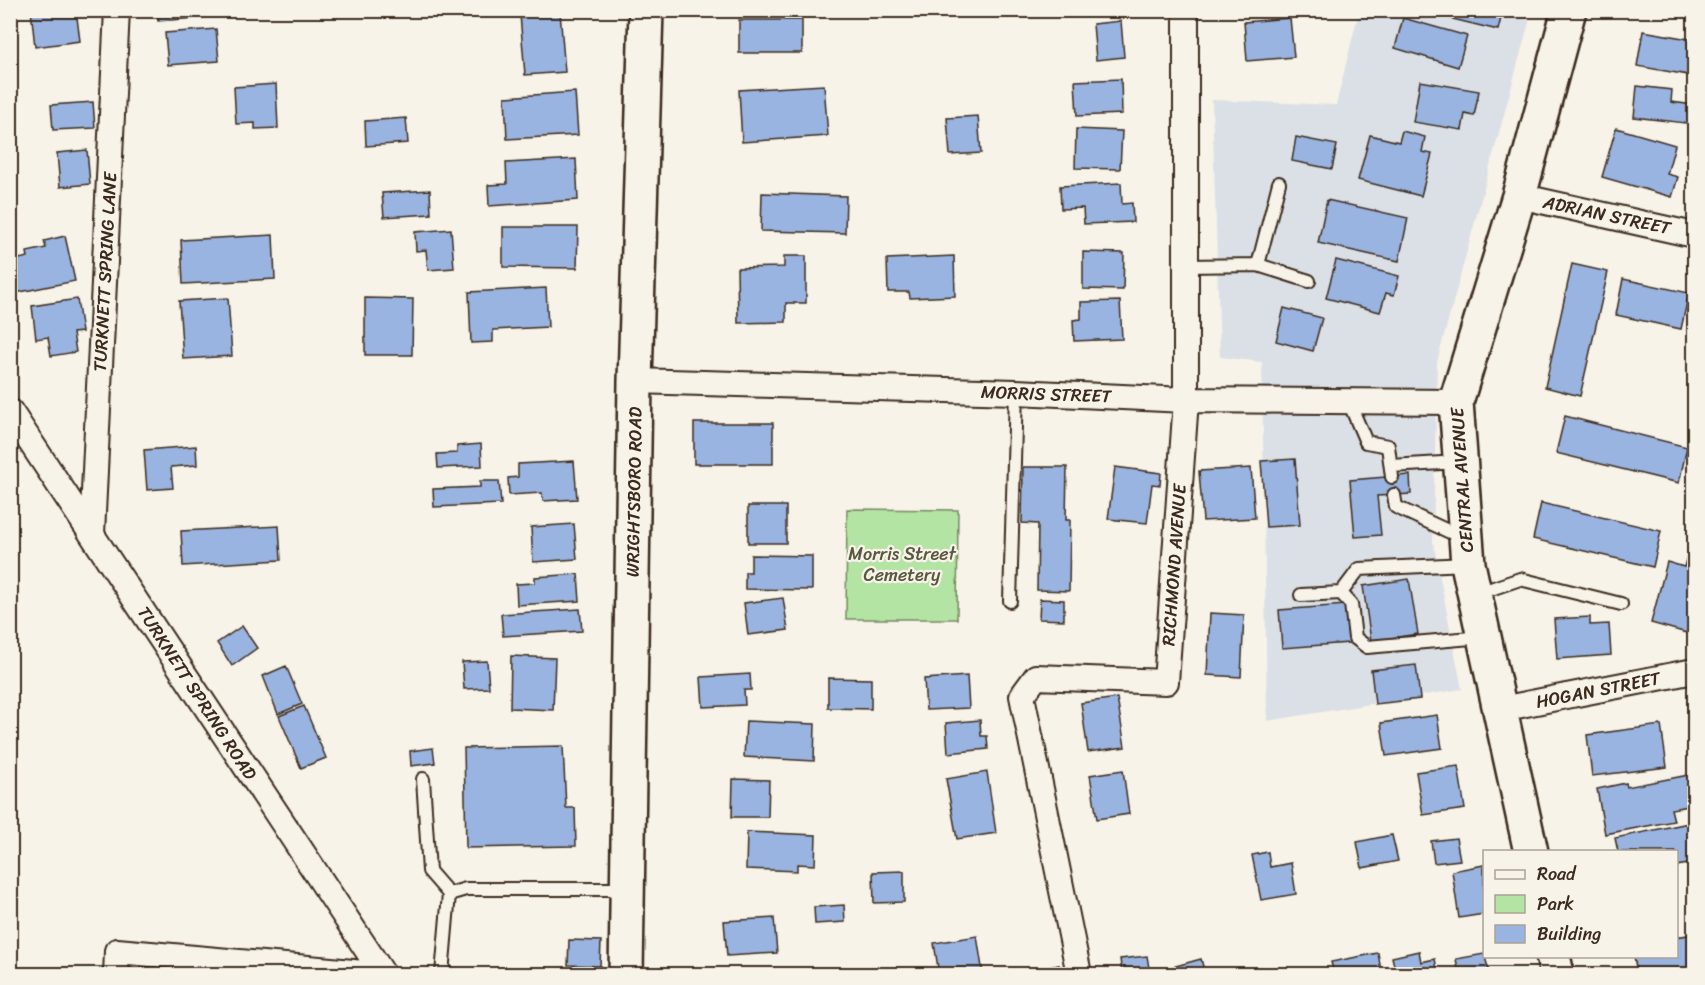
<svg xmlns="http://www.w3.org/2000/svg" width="1705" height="985" font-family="Sriracha,sans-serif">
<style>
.built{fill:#dbe0e6}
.green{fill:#b3e4a4;stroke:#778761;stroke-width:1.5}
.building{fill:#99b4e0;stroke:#3b2a1e;stroke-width:1.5}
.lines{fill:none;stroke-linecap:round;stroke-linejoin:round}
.service-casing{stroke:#3b2a1e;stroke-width:16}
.minor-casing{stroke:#3b2a1e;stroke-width:28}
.secondary-casing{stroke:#3b2a1e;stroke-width:38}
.service{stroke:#f7f3e8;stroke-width:12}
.minor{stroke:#f7f3e8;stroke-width:24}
.secondary{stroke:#f7f3e8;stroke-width:33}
.labels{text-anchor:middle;stroke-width:4.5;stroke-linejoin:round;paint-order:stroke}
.street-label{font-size:18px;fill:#3b2a1e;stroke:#f7f3e8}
.park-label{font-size:18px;fill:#595840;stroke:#f7f3e8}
</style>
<rect width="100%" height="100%" fill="#f7f3e8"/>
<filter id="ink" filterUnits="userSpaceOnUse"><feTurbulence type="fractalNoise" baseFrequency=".0167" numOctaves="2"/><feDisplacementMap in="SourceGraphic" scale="12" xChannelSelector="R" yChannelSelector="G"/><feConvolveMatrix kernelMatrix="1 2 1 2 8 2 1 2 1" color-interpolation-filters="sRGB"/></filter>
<g filter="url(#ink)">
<path class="built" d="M1359,11H1532L1437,362L1433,542L1462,689L1267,721L1262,362L1220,357L1212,100L1336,105Z"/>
<path class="green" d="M847,509L958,510L957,619H846Z"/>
<path class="building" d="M31,10H76L80,41L35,47Z
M157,10H211V17L158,21Z
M1433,10H1503L1498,30L1432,14Z
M560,12L565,72L525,75L520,15Z
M1290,18L1294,57L1247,61L1244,22Z
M1403,18L1467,36L1458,67L1395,48Z
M739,20H802V53H739Z
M1121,21L1124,57L1096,60L1093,24Z
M216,29L219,61L168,65L165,33Z
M1643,31L1694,40V76L1637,66Z
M1121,79L1122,114L1077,116L1075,81Z
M1420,81L1479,91L1474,116L1465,114L1462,130L1413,122Z
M276,84L278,128L255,129V123L236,124L234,87Z
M824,85L828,136L742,142L739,90Z
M1637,86L1672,90L1671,102L1694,105V124L1634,117Z
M575,92L578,135L507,139L505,97Z
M93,102L95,128L53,130L51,105Z
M978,116L981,153L950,155L947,118Z
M406,118L408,143L366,146L365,121Z
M1616,128L1675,145L1667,174L1678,177L1672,197L1602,177Z
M1076,129L1122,131L1120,169L1075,168Z
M1402,131L1425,137L1422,152L1432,154L1421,196L1358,180L1370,135L1399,142Z
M1296,137L1337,145L1332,169L1292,161Z
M87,150L90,184L60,187L57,153Z
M576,159L578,200L489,206L488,185L507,184L506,163Z
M1121,183L1122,204L1132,203L1133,222L1084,224L1083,208L1061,209L1060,186Z
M430,190L431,214L384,217L382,193Z
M762,193L846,196L845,233L761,231Z
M1327,200L1408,218L1399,261L1318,243Z
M503,227H578L577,268L503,267Z
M451,229L454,268L428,270L426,250L416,251L415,232Z
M273,235L275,279L183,284L181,240Z
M65,236L75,281L10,294V261L28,257L27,252L46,248L44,241Z
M1083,252L1124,253L1123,290L1083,289Z
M784,256H806V303H786V322L738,323L737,268L784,267Z
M954,256L955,296L910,298L909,292H888L887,259Z
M1336,260L1399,276L1394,295L1386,293L1380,312L1326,298Z
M1572,264L1608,272L1580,396L1545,387Z
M1623,279L1689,293L1681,329L1616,315Z
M546,288L548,327L493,330V342L471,343L469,292Z
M228,298L232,356L183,359L179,301Z
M365,298L413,299L412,355H365Z
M77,299L82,332L73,333L76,352L51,356L48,337L36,339L32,306Z
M1120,301L1122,339L1074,341L1073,320L1081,319V302Z
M1284,308L1322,318L1313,351L1276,341Z
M1565,416L1687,447L1679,483L1556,453Z
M694,423H773V464H694Z
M481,444L482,466L438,468L437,454L457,453V446Z
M196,446L197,465L171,467L173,488L147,490L144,450Z
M1295,459L1300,525L1266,527L1261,461Z
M574,461L577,499L543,501L542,493L509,495L508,478L518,477V464Z
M1023,467H1067L1066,520H1070L1069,591L1037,590L1038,524L1022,523Z
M1115,467L1161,473L1160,485L1152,484L1147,523L1108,519Z
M1251,468L1255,518L1203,521L1199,471Z
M1410,475L1411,494L1377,496L1381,535L1355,537L1350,480Z
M480,481H499L501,504L434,507L433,489L480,487Z
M1541,503L1661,531L1653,567L1533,539Z
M748,506H786V543H748Z
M574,524L577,559L533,562L531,527Z
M279,526L281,560L183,566L181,531Z
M1689,549L1694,551V605L1687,633L1651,623L1667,562L1684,567Z
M751,555L812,556V590L745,589V572H751Z
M578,574L580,601L517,605L516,584L535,583V577Z
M1409,579L1418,634L1371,641L1363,586Z
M783,598L788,630L748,635L744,603Z
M1040,599L1064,600V620L1039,619Z
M1346,605L1349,643L1282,648L1279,610Z
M580,609L582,631L503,636L501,614Z
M1210,613L1244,615L1241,677L1207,675Z
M1590,617V625L1609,624L1611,655L1557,659L1554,619Z
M242,626L257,648L232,666L217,643Z
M511,656L555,658L553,710L510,708Z
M487,661L489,688L464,689L462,662Z
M1416,665L1420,699L1375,704L1371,670Z
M286,666L302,704L278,714L263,676Z
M750,674L751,690H744L745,705L703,707L701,677Z
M967,676L969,708L926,710L924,679Z
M828,678L871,679V709L828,708Z
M1117,698L1125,747L1088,752L1081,703Z
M304,706L326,758L301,768L279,716Z
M1437,715L1442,748L1386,756L1381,723Z
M980,720L981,736H987L988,749L948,753L946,723Z
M746,721L815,724L814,761L744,757Z
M1661,725L1667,767L1592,776L1587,735Z
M563,746L566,808H575L576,846L466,848L464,748Z
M433,748L435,763L411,766L410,751Z
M1458,766L1465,809L1423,815L1416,772Z
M1123,770L1129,814L1097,819L1090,775Z
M987,772L996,833L957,839L946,779Z
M1694,774V805L1671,809L1674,821L1605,834L1597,789L1626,783L1627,787Z
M733,779L769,780L768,817H732Z
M1689,823L1694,848V863L1676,866V852H1618L1615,838Z
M747,832L816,835L815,865L797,864V871L746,869Z
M1392,835L1398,861L1362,868L1357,842Z
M1456,838L1460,860L1434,863L1431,841Z
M1268,852L1270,867L1291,863L1296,894L1261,900L1252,855Z
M1484,865V914L1459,918L1452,871Z
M904,871V902L874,903L873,872Z
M844,905L845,922L815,924L814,907Z
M774,918L777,953L727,956L724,921Z
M1694,934V969L1683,971L1684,974H1637L1634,956H1676V937Z
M977,936L983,974H939L934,943Z
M569,940L601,941L600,966L568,965Z
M1419,951L1421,962L1435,959L1438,974H1396L1392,957Z
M1378,953L1381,971L1383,970L1384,974H1334L1331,962Z
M1484,954L1490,974H1459L1456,959Z
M1147,956L1150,974H1122L1120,959Z
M1201,959L1205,974H1166L1165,969Z
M1059,965L1061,974H1036L1035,970Z"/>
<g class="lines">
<g class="service-casing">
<path id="service" d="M1258,265L1279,183
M1186,266L1258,265L1309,281
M1348,400L1366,442L1388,446L1392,477
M1391,466L1459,462
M1394,495L1396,507L1463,538
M1341,593L1351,604L1355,638L1367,647L1483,637
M1476,594L1520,579L1621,604
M1301,595L1341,593L1359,569L1467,564
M1010,601L1016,392
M423,779L429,871L449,894L442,974
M449,894L466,889H626"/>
</g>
<g class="minor-casing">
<path id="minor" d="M1519,196L1694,235
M635,381L1016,392L1186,400L1456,402
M10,411L383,974
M92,534L117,10
M1501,709L1694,671
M116,974L117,951L376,974
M1079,974L1022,696L1036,677L1166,682L1186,400V10"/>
</g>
<g class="secondary-casing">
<path id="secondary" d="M1531,852L1468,564L1456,402L1519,196L1569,10
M1553,956L1557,974
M626,974L635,381L646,10"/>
</g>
<use href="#service" class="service"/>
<use href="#minor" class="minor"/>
<use href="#secondary" class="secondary"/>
</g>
</g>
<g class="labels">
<g class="street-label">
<text transform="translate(1607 215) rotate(12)" y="6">ADRIAN STREET</text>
<text transform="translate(105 272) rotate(-87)" y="6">TURKNETT SPRING LANE</text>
<text transform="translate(1046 394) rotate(2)" y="6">MORRIS STREET</text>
<text transform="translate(1462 480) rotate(-94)" y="6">CENTRAL AVENUE</text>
<text transform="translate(634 492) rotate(-89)" y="6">WRIGHTSBORO ROAD</text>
<text transform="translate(1174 565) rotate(-86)" y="6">RICHMOND AVENUE</text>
<text transform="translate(1598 690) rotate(-11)" y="6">HOGAN STREET</text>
<text transform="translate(197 693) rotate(57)" y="6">TURKNETT SPRING ROAD</text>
</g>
<g class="park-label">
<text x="902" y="560">Morris Street<tspan x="902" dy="21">Cemetery</tspan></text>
</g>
</g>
<rect width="1705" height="985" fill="none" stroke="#f7f3e8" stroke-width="36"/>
<rect x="18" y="18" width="1669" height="949" fill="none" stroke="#3b2a1e" stroke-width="2" filter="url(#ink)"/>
<rect x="1483" y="850" width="195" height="108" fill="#f7f3e8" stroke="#aca397" stroke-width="1.5"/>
<rect x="1495" y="870" width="30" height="9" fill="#f7f3e8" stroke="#aca397" stroke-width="1.5"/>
<text x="1537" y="880" font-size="18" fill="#3b2a1e">Road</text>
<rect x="1495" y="895" width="30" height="18" fill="#b3e4a4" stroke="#aca397" stroke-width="1.5"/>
<text x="1537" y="910" font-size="18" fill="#3b2a1e">Park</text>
<rect x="1495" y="925" width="30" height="18" fill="#99b4e0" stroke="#aca397" stroke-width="1.5"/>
<text x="1537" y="940" font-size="18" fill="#3b2a1e">Building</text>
</svg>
